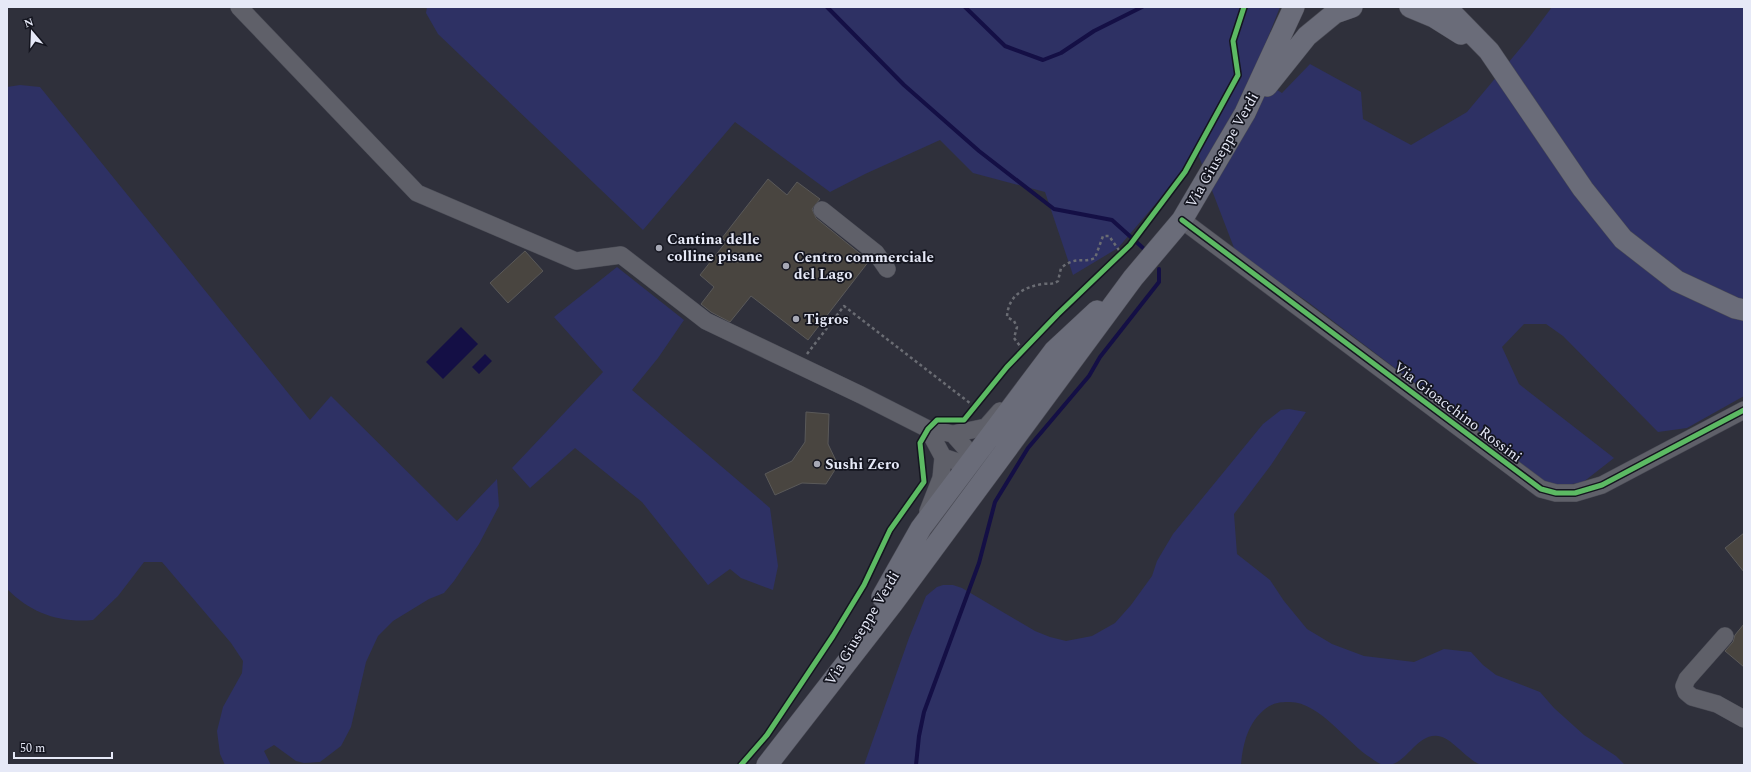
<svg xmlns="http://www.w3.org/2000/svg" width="1751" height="772" font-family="Spectral,serif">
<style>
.green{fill:#2e3164}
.water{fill:#140f45}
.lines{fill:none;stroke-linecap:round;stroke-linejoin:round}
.stream{stroke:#140f45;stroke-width:4}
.building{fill:#494540;stroke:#5a5959}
.minor-casing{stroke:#4a4b55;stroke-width:18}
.major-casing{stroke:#4a4b55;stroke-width:22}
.path{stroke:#6a6c73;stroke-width:2.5;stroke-dasharray:3 3;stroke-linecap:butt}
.minor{stroke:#5f6069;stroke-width:17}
.major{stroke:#6a6c79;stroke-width:21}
.cycleway-casing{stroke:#14151f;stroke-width:8}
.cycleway{stroke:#5cba63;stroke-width:5}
.poi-dot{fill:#a6a8b5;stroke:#14151f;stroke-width:1.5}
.labels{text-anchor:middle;stroke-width:3.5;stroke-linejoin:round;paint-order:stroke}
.street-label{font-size:15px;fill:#e6e9f7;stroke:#14151f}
.poi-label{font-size:15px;font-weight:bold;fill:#e6e9f7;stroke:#14151f;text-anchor:start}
</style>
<rect width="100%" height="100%" fill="#2f303b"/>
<path class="green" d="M427,7H1280L1253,75L1282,93L1310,64L1361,92L1363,119L1411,145L1467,112L1528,39L1552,7H1744V396L1687,428L1658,432L1563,336L1546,324H1524L1502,347L1519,384L1614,458L1582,483L1550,486L1308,302L1236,253L1198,154L1118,248L1073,275L1045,192L973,173L940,140L865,174L830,192L735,122L643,230L438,34L426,13Z
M20,85L40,87L310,420L331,396L457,521L497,479L499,506L479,544L454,581L444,593L429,599L393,621L378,636L366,662L351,727L341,746L320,762L304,763L296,761L274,745L264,751L271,765H225L220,754L217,731L223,707L242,673L243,661L231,643L162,562H144L118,596L93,620C59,623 31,613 7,589V87Z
M617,267L684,320L658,358L632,390L770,508L778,566L773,590L741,578L730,569L708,585L642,502L575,448L530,488L512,468L603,372L554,317Z
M1289,409L1306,412L1271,465L1234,514L1237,554L1270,580L1284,601L1307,629L1332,644L1364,656L1414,662L1444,649L1471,652L1483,665L1496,675L1540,692L1554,708L1584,735L1616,756L1625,765C1593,765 1561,765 1528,765C1513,765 1498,767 1483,765C1470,764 1452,737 1438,736C1415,733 1406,768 1384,765C1379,764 1375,761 1371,758C1347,743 1318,700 1288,702C1279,702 1273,703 1265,709C1248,723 1243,743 1241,765H864L909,638L926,596L937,587L943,585H953L962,588L1035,631L1050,637L1066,641L1092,636L1115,623L1131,605L1152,576L1157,561L1173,534L1263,424L1281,410Z"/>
<path class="water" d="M461,327L478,344L443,379L426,362Z
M485,354L492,361L479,374L472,367Z"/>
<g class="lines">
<path class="stream" d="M827,7L904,85L979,151L1054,209L1112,220L1143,248
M965,7L1005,46L1043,60L1061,53L1094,31L1142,7
M916,765L919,736L924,712L979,563L995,502L1028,448L1089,376L1100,357L1159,282V269"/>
</g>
<path class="building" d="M768,179L787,195L797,182L820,199L812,209L816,218L869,261L808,340L751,296L730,322L711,312L701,304L714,287L700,275L726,242L722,238Z
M525,251L543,271L508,303L490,283Z
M806,412L829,414L828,444L838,465L826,484L802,483L775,495L765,474L792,461L805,442Z
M1744,533V572L1725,548Z
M1744,624V667L1725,651L1733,642L1735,635Z"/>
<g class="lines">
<g class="minor-casing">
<path id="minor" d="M239,7L417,193L576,261L621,255L706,321L861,395L928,429L953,434L986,427L1000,411
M822,210L876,253L887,269
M1182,220L1541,489L1556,493H1575L1602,485L1744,410
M928,429L943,457L941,478L928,511
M943,457L958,462L971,463L969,452L953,434
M1725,636L1687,679L1684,686L1686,692L1692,697L1717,704L1744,719"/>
</g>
<g class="major-casing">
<path id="major" d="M1410,7L1434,17L1461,34
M1446,7L1489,51L1583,189L1623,239L1677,281L1735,308L1744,310
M1267,86L1307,36L1335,13L1352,7
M882,597L921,528L1054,351L1097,311
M767,765L893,603L1133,278L1182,220L1245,113L1294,7"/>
</g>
<path class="path" d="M1023,350L1014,338L1017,327L1014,321L1007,317C1008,296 1023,287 1043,284C1049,283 1053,285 1058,281L1061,268C1077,255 1082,264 1095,258L1103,236H1109L1121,253
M807,354L844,306L975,407"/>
<use href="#minor" class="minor"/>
<use href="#major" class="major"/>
<g class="cycleway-casing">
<path id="cycleway" d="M1182,220L1541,489L1556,493H1575L1602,485L1744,410
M741,765L767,735L833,636L864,585L890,530L924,482L920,443L928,429L937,420H964L1007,367L1058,314L1130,245L1185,172L1238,75L1233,41L1244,7"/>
</g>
<use href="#cycleway" class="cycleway"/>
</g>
<g class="poi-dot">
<circle cx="659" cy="248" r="4"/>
<circle cx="786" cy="266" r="4"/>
<circle cx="796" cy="319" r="4"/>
<circle cx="817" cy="464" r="4"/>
</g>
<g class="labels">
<g class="street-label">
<text transform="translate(1222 150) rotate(-60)" y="5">Via Giuseppe Verdi</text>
<text transform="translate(1458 412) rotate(37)" y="5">Via Gioacchino Rossini</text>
<text transform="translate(862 628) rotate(-59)" y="5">Via Giuseppe Verdi</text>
</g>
<g class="poi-label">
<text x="667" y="244">Cantina delle<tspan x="667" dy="17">colline pisane</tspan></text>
<text x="794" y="262">Centro commerciale<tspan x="794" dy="17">del Lago</tspan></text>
<text x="804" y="324">Tigros</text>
<text x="825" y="469">Sushi Zero</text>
</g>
</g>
<rect width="1751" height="772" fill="none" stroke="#e6e9f7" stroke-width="16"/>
<g transform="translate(32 32) rotate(341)" stroke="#14151f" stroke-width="3" paint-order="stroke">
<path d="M0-3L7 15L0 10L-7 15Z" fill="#e6e9f7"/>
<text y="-6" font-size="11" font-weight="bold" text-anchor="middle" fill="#e6e9f7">N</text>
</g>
<path d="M14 752v6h98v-6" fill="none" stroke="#e6e9f7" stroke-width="2"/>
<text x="20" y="752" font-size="12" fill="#e6e9f7" stroke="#14151f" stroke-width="3" paint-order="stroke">50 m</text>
</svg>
